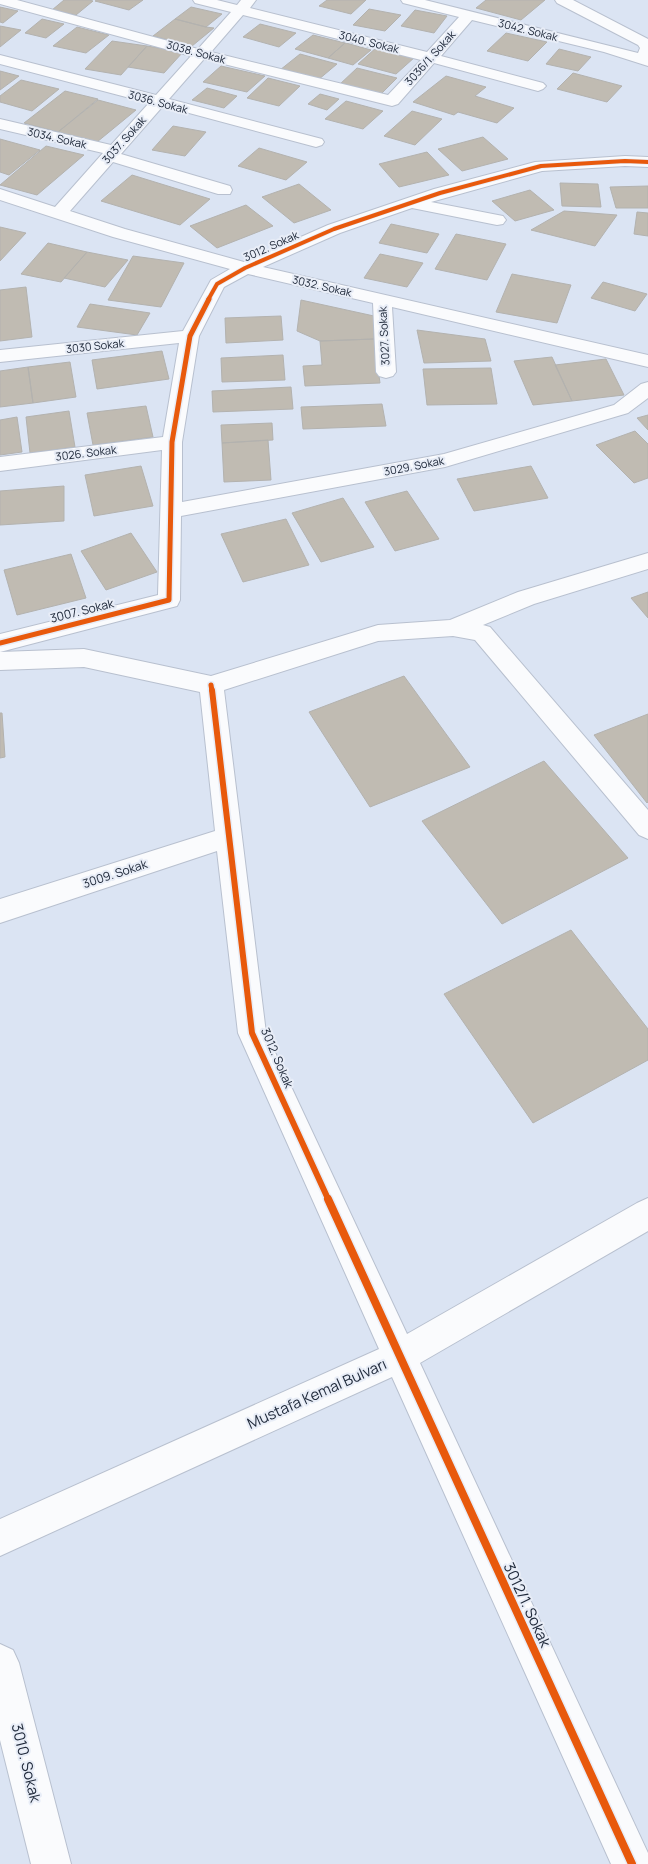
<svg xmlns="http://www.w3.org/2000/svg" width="648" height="1864" font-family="Manrope,sans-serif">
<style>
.building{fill:#c0bbb2;stroke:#b3b2af}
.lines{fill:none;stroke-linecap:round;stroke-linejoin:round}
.minor-casing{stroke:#b8c0cf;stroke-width:2}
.minor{fill:#fafbfd;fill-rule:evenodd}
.cycleway-far3-casing{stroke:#e8edf7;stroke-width:5.5}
.cycleway-far2-casing{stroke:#e8edf7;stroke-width:8}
.cycleway-far1-casing{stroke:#e8edf7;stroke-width:9}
.cycleway-casing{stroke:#e8edf7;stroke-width:11}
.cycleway-far3{stroke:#e8590c;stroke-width:4}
.cycleway-far2{stroke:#e8590c;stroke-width:5}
.cycleway-far1{stroke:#e8590c;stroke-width:6}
.cycleway{stroke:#e8590c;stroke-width:8}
.labels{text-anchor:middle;stroke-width:4;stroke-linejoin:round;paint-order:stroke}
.far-street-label{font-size:11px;fill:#202a3b;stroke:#e8edf7}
.street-label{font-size:12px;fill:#202a3b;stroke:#e8edf7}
.near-street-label{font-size:15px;fill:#202a3b;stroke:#e8edf7}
</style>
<rect width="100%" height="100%" fill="#dbe4f3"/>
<path class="building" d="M64,0H89L93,1L76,15L52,10Z
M97,0H143L129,10L95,1Z
M327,0H366L351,14L319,6Z
M486,0H545L521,20L476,8Z
M0,7L18,11L3,23L0,22Z
M191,7L222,14L206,27L175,19Z
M369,9L401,15L385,31L353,25Z
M415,10L447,16L434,33L401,26Z
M42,19L64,24L46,38L25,33Z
M175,19L206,27L214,28L192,46L153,36Z
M260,24L296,33L279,47L243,37Z
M0,26L21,30L0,47Z
M77,27L109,35L86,53L53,46Z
M506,33L547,42L528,61L487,51Z
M313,35L345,43L328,58L295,49Z
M112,41L147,46L121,75L85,69Z
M345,43H346L371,50L353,65L328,58Z
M147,46L183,52L164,73L128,67Z
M377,47L415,57L396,74L358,64Z
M559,49L591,57L578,71L546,64Z
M300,54L337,64L318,80L280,70Z
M221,66L265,76L247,92L203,82Z
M357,68L397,78L380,95L339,85Z
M0,71L19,76L0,90Z
M573,73L622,86L607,102L557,89Z
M446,76L486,87L475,96L514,108L497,123L458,112L454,115L413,102Z
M268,78L300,86L279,106L247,98Z
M21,80L59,89L32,111L0,102V96Z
M207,88L237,96L224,108L192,100Z
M65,91L98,99L58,132L24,123Z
M320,94L339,99L327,110L308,104Z
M98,100L136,110L97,142L58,132Z
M346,101L383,111L363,129L325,119Z
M412,111L442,119L415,145L384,136Z
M173,126L206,132L185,156L152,150Z
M483,137L508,159L462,171L438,149Z
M0,139L40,150L9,175L0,172Z
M46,146L84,155L37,195L0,185Z
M259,148L307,162L286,180L238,166Z
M427,152L449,175L399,187L379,164Z
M132,175L210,199L180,225L101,201Z
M560,183L598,184L601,207L562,206Z
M299,184L331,210L294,223L262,197Z
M648,186V208H616L610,187Z
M530,190L554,210L515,221L492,201Z
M246,205L273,226L217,248L190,226Z
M564,211L617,215L595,246L531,230Z
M637,212L648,213V236L634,234Z
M391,224L439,234L427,253L379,243Z
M0,227L26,233L0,261Z
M456,234L506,244L487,280L435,269Z
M48,243L87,252L61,282L21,274Z
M87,252L128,260L105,287L64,278Z
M380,254L423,263L407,287L364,278Z
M133,256L184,263L161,307L108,300Z
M512,274L571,285L557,323L496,312Z
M603,282L647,294L635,311L591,298Z
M26,287L32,337L0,341V290Z
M301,300L374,316V339L320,341L297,331Z
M90,304L150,313L137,335L77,327Z
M281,316L283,340L226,343L225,318Z
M417,330L485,339L491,361L424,363Z
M374,339L380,383L305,386L303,366L322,365L320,341Z
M162,351L169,379L97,389L92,360Z
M283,355L285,380L222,382L221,358Z
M552,357L572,401L533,405L514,361Z
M606,359L624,395L572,401L555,365Z
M70,362L76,397L33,403L28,367Z
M28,367L33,403L0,407V371Z
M491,368L497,404L427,405L423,369Z
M291,387L293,409L213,412L212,391Z
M382,404L386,426L303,429L301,407Z
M146,406L153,437L93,445L87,413Z
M69,411L75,447L30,453L26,417Z
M648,415V430L637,418Z
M17,417L22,452L0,455V420Z
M272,423L273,440L222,443L221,425Z
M635,431L648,444V478L634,483L596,445Z
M268,440L271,480L224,482L222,443Z
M141,466L153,506L94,516L85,475Z
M531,466L548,498L474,511L457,479Z
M64,486V521L0,525V491Z
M407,491L439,539L395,551L365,502Z
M343,498L374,547L321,562L292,513Z
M286,519L309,565L243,582L221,534Z
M131,533L157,572L106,590L81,551Z
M71,554L86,598L17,615L4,570Z
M648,592V618L631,598Z
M404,676L470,767L370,807L309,712Z
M0,713H2L5,757L0,758Z
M648,714V802L647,803L594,735Z
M544,761L628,858L502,924L422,821Z
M571,930L648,1029V1060L533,1123L444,994Z"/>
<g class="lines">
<g class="minor-casing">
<path id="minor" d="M0,0H17L198,49L231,12L195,3L193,0H217L237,5L241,0H256L250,8L427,52L459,17L403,3L401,0H425L638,53L640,48L638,45L557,3L555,0H573L648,39V66L604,52L472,20L441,56L543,83L546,86L543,89L538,91L434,63L398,104L392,106L204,59L169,99L322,139L324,142L322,145L316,147L163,106L121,154L230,186L232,190L230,194H218L113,162L70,211L125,229L244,262L328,225L434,189L535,162L625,156L648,157V167L625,166L542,171L431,202L503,216L506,220L503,224L497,225L412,208L340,233L263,267L648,355V367L392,307L396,372L393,376L386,378L379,376L376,372L373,303L248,274L224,287L199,336L182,442V502L444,454L614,405L641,384L648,382V398L628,413L445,467L181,516L180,600L177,606L0,652V634L158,595L162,450L0,471V457L163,437L179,343L0,362V350L183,331L211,280L230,269L113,237L0,200V189L55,207L103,153L0,129V119L111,145L149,103L0,64V55L156,95L191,56L0,4ZM243,15L421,60L388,95L211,52Z
M648,553V569L534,604L483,625L490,627L648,810V839L639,835L475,640L453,636L378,641L224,690L266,1033L407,1334L637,1203L648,1198V1231L420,1363L648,1853V1864H611L392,1377L0,1556V1519L379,1349L238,1033L217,851L0,923V899L215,831L200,692L84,667L0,670V652L84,649L211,676L378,625L450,620L518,592Z
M0,1644L13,1650L19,1663L71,1864H31L0,1740Z"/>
</g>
<use href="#minor" class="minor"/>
<g class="cycleway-far3-casing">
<path id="cycleway-far3" d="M208,300L217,284L245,268L334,229L440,193L541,166L625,161L648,162"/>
</g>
<g class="cycleway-far2-casing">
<path id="cycleway-far2" d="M0,643L169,600L172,442L190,336L209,299
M211,685L212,691"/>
</g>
<g class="cycleway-far1-casing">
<path id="cycleway-far1" d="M212,690L252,1033L329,1201"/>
</g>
<g class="cycleway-casing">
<path id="cycleway" d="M328,1199L632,1864"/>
</g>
<use href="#cycleway-far3" class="cycleway-far3"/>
<use href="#cycleway-far2" class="cycleway-far2"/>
<use href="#cycleway-far1" class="cycleway-far1"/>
<use href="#cycleway" class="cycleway"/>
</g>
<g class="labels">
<g class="far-street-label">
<text transform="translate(528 30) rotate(14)" y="4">3042. Sokak</text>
<text transform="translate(369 42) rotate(14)" y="4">3040. Sokak</text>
<text transform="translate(196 52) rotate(15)" y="4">3038. Sokak</text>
<text transform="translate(430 58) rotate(-48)" y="4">3036/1. Sokak</text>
<text transform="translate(158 102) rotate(15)" y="4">3036. Sokak</text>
<text transform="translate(57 138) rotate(13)" y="4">3034. Sokak</text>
<text transform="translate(124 140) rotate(-48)" y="4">3037. Sokak</text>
<text transform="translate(271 246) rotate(-24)" y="4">3012. Sokak</text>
<text transform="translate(322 286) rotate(13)" y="4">3032. Sokak</text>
<text transform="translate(384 336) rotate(-93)" y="4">3027. Sokak</text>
<text transform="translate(95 346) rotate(-6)" y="4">3030 Sokak</text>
<text transform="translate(86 453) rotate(-7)" y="4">3026. Sokak</text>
<text transform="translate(414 466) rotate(-11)" y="4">3029. Sokak</text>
</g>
<g class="street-label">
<text transform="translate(82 611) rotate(-14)" y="4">3007. Sokak</text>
<text transform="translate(115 874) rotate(-18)" y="4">3009. Sokak</text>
<text transform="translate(277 1058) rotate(67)" y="4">3012. Sokak</text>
</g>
<g class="near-street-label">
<text transform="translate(317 1394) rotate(-24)" y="5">Mustafa Kemal Bulvarı</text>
<text transform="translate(527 1605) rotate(65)" y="5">3012/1. Sokak</text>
<text transform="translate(26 1763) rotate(76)" y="5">3010. Sokak</text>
</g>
</g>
</svg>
